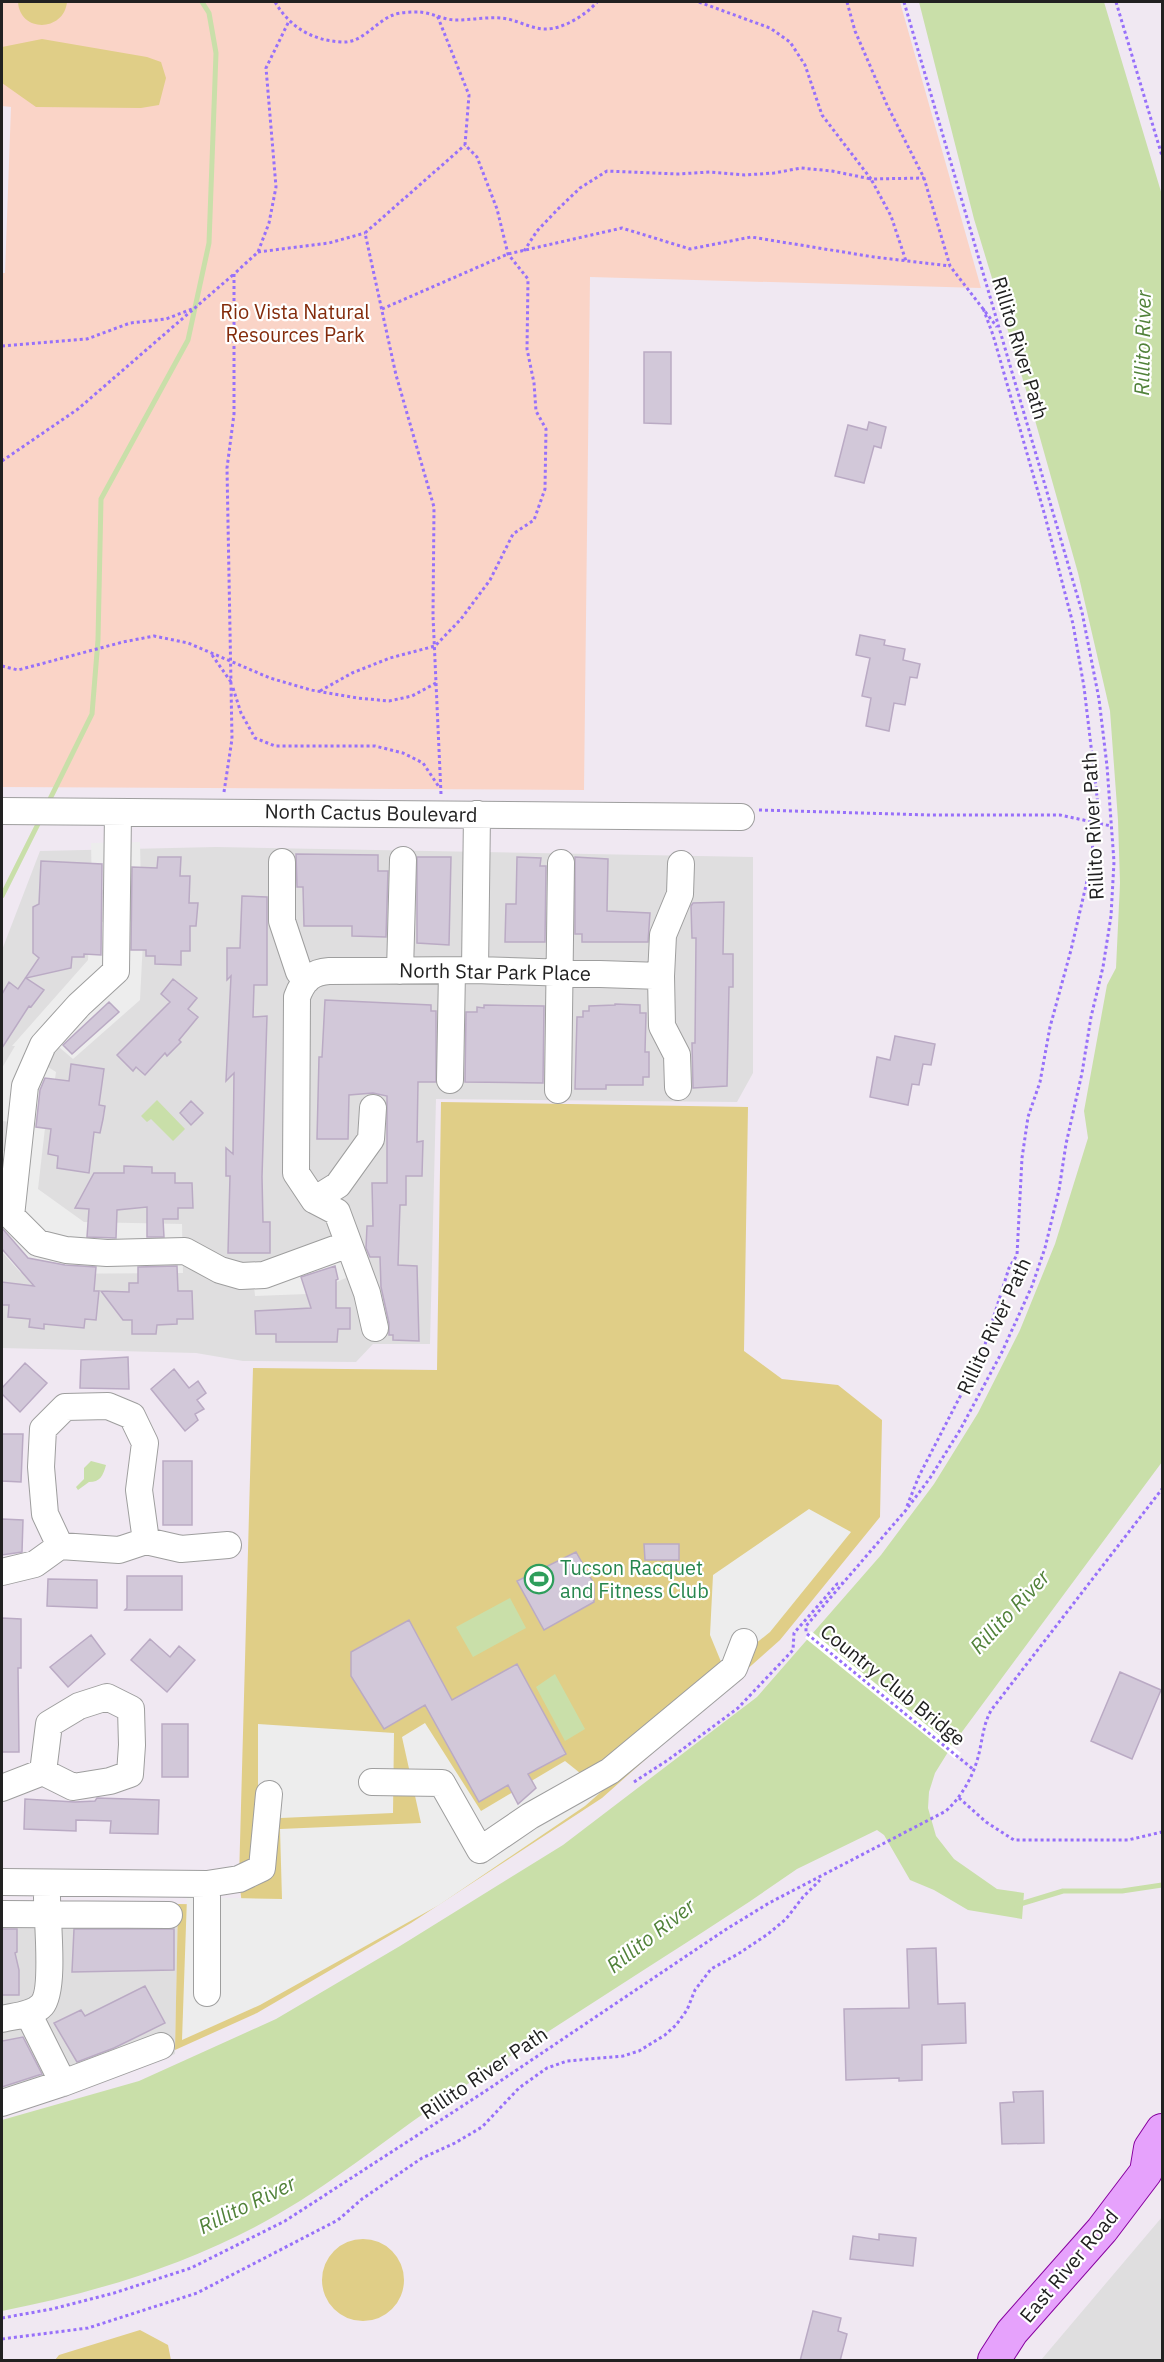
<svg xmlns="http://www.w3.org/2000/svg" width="1164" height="2362" font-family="'IBM Plex Sans',sans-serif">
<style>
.residential{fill:#dfdedf}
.park{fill:#fad4c7}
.pitch{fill:#e0ce87}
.parking{fill:#ededed}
.water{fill:#c9dfa9}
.pier{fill:#fff}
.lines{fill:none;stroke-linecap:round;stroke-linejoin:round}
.stream{stroke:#c9dfa9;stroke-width:5}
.building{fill:#d2c8d9;stroke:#baaac4;stroke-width:1.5}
.minor-casing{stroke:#9e9e9e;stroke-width:28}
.major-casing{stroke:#87009f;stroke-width:34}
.path{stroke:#9770fa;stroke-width:3;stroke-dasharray:3 3;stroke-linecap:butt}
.minor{stroke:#fff;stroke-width:26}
.major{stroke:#e6a2fc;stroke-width:32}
.labels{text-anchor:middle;stroke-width:4.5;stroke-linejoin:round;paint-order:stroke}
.park-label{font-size:20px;fill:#832b0b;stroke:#fff}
.street-label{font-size:20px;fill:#212121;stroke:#fff}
.leisure-label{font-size:20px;fill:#27864d;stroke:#fff;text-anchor:start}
.water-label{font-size:21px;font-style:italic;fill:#51823a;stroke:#fff}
</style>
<rect width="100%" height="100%" fill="#f0e8f2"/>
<path class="residential" d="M216,847L753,857V1073L737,1102L436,1099L430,1344H373L356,1362L243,1361L196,1353L2,1348V950L40,851Z
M2,1902L178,1904L175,2054L54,2099L2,2113Z
M1162,2217V2360H1041Z"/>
<path class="park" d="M3,2H900L981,288L590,277L584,790L2,787V273H5L11,107L2,106Z"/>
<path class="pitch" d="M18,2H67C64,32 20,33 18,2Z
M42,39L147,57L161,62L166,78L159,105L141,108L36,107L2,83V47Z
M441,1102L748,1107L744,1351L782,1379L838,1385L882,1420L880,1517L780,1640L602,1798L411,1923L257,2013L175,2050L178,1904L242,1905L239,1879L253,1368L437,1370Z
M322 2280a41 41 0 1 1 82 0a41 41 0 1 1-82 0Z
M140,2330L168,2345L171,2360H55L59,2355Z"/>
<path class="parking" d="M140,842L141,889L92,890L91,843Z
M144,921L140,1000L73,1059L53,1042L40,1062L56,1072L52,1098L39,1096L35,1127L45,1128L38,1189L84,1222L182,1224L183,1273L30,1274L20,1272L2,1252V1151L7,1152L11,1122L2,1121V1068L15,1046H12L88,960L90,922Z
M335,1240L346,1278L307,1294L255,1296L252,1263L275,1260Z
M809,1509L851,1532L770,1632L724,1669L710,1635L713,1575Z
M722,1686L585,1806L439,1905L260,2005L182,2040L187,1897L282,1899L280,1829L421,1823L402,1737L425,1723L481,1811L565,1761L585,1777Z
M258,1724L394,1733L393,1813L258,1819Z"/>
<path class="water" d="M919,2H1104L1162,195V1462L953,1744L935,1773L929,1792L928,1808L936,1836L954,1859L997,1889L1024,1893L1022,1919L968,1910L934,1890L910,1880L884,1835L877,1830L797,1869L749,1902C648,1968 546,2032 445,2099C385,2139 330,2186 266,2221C184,2266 93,2293 2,2311V2120L139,2081L276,2019L400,1946L563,1845L757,1697L881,1555L934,1484L978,1413L1020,1330L1055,1244L1088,1138L1084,1111L1107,985L1116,968L1120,883L1118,820L1110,711L1078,573L1033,413L974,219Z
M157,1100L185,1129L173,1141L151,1119L147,1122L141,1116Z
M91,1461L106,1465C103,1476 100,1482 89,1482L78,1490L76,1487L84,1479V1468Z
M510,1598L526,1628L473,1657L456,1627Z
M555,1674L585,1729L565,1741L536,1687Z"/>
<path class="pier" d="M811,1631L961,1753L955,1759L805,1638Z"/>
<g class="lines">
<path class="stream" d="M48,803L92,714L98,640L101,499L188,340L209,243L216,53L209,13L202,2
M2,896L40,820
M1017,1905L1063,1891H1122L1162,1885"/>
</g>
<path class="building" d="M644,352H671V424L644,423Z
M869,422L886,427L881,448L874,446L864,483L835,476L848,425L867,430Z
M860,635L885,640L884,645L905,649L903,660L920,664L917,678L910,677L905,705L894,703L889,731L866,726L871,698L862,696L870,658L856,655Z
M296,854L378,855V871H388L386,937L352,936V926H304L303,887H297Z
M158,857H181L180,876H190L189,903H198L196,926H190V951H181V965L155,964V956H146V950H131L132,867L157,868Z
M417,857H451L449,945L417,943Z
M517,857L541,858L540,866H546L545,942H505L506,904H516Z
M575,857L608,859L607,911L650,913L648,942H582V934H575Z
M41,861L102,864L101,955L84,954V957H72L71,968L26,978L44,990L31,1007L29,1006L2,1048V994L9,982L18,989L39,958L33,953V907L39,904Z
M242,896L267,897V985H254L253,1017L267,1016L262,1177L263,1222H270V1253H228L230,1176H226V1148L233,1154L234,1073L226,1081L231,976L227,980V948H240Z
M724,902L723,954H733V987H729L727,1086L693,1088L692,1043H695L696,938H692L691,906L693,903Z
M173,979L197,998L188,1009L198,1017L179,1040L181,1042L167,1056L165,1053L145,1075L136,1067L133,1071L117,1055L170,1002L161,994Z
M325,1000L431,1005V1011H436V1082H418L417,1142L423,1141L422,1176H406V1205H400L398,1265L417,1266L419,1341L393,1340V1335H389V1323L381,1287L380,1257H370L366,1248L367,1226H373L372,1183H387V1096L373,1093L349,1095L348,1139H317L319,1057H322Z
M109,1002L119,1012L72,1054L63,1045Z
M615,1004L640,1005V1013H646L645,1052H649V1077H643V1085H606V1089H575L577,1017H583V1011H589V1006L615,1005Z
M484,1005L544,1006L543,1083L465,1082L466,1012H477V1007L484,1008Z
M895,1036L935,1044L931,1065L923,1064L919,1085L912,1084L908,1105L870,1097L877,1057L890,1060Z
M71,1064L104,1069L99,1105L105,1106L103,1119L100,1133L94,1132L89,1173L57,1168L58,1156L48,1154L51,1129L36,1127L40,1090L45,1078L69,1081Z
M191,1101L203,1113L191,1125L180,1113Z
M124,1166L152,1167V1173H175V1183H192L193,1208H178V1219H163L164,1237H147V1207L117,1210L116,1238L87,1237L89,1209L75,1208L94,1173H124Z
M2,1228L28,1258L65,1265L96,1267L94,1291H99L96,1320L85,1319L84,1328L44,1324V1329L29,1327L30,1319L8,1317L9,1305H2V1282L34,1286L2,1249Z
M177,1266L178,1291H192L193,1319H177V1324L157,1325L156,1334H132V1320H123L101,1291L129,1292V1283H138V1267Z
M335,1266L338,1279L336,1280V1308H350V1329H338L337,1342H276V1334H256L255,1311L311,1308L301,1277Z
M128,1357L129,1389L80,1388L81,1360Z
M25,1363L47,1383L20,1412L2,1394V1388Z
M174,1369L189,1388L198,1381L206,1393L197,1400L204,1409L195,1414L198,1420L185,1431L151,1389Z
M2,1434H23L21,1482L2,1481Z
M163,1461H192V1525H163Z
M2,1519L23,1520L22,1552L2,1555Z
M644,1544H679V1560H645Z
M576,1552L594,1584V1602L544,1630L517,1581Z
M127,1576H182V1610H125L127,1608Z
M48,1579L97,1580V1608L47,1606Z
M2,1618L21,1619V1668H18L19,1752H2Z
M409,1620L452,1700L517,1664L566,1754L528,1774L536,1788L518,1804L508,1785L479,1802L425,1705L384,1729L351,1676V1652Z
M91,1635L105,1654L68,1687L50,1667Z
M150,1639L170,1657L179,1646L195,1660L167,1692L131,1660Z
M1120,1672L1161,1690L1132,1759L1091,1741Z
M162,1724H188V1777H162Z
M97,1798L159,1800L158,1834L110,1833L111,1821L76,1820V1831L24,1829L25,1799L75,1802L95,1801Z
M2,1929H17V1952L15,1953L19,1970V1995H2Z
M74,1929H174V1970L72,1972Z
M936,1948L938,2004L965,2003L966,2043L922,2045V2080L899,2081V2078L846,2080L844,2009L909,2008L907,1949Z
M145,1986L165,2023L114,2048L77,2062L54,2023L81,2010L85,2016Z
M23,2037L42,2074L2,2087V2041Z
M1043,2091L1044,2143L1002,2144L1000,2103L1014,2102L1013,2092Z
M879,2234L916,2238L913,2266L850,2259L853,2236L879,2240Z
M813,2311L841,2318L838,2331L847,2334L840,2361H800Z"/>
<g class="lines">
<g class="minor-casing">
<path id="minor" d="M2,811L741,817
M118,813L116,971L79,1005L43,1045L25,1086L11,1216L38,1243L66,1250L107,1253L185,1251L220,1270L241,1276L264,1275L335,1249
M282,862V921L299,972L307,980
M475,970L477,814
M400,971L403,860
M450,1080L452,971
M678,1087L677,1055L662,1026L661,976L663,935L680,894L681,864
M558,1090L561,863
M314,1200L338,1185L371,1139L373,1108
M375,1328L367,1293L337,1212L314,1200L296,1173L297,997C303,980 312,972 329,971L475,970L661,976
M146,1541L181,1549L228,1545
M2,1572L35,1564L60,1546L119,1550L146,1541L139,1490L145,1443L132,1416L108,1406L65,1407L43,1429L41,1467L45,1514L60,1546
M372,1782L442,1783L480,1850L530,1816L610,1771L734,1668L744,1642
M2,1788L43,1772L73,1787L110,1781L130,1774L132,1745L131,1709L107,1697L79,1706L49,1724L43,1772
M2,1882L207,1884L239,1879L262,1868L269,1794
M2,1914L169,1915
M207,1993V1884
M28,2013L63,2083
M2,2019C14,2016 33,2015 42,2005C55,1990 47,1918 47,1897
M2,2103L63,2083L161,2046"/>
</g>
<g class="major-casing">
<path id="major" d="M994,2360L1012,2332L1102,2230L1146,2172L1150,2148L1162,2130"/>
</g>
<path class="path" d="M275,2C290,27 311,40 341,42C362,44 375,22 393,15C400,12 412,12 420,12C432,13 444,20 456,20C471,20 486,17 501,18C516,19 530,29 546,29C563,29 586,15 597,2
M699,2L770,28L790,42L805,65L822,115L871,179L924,178
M847,2L855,31L887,105L924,178L950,266L997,327
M904,2L1082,612L1099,699L1107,766L1114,862L1111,916L1103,967L1091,1017L1082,1073L1066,1144L1059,1190L1045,1248L1032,1286L1002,1352L960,1430L930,1478L906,1510L806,1626V1633L974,1770
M1116,2L1162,156
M524,251L537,231L558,209L580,188L607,171L678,174L710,172L745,175L774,173L801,168L832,171L871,179L891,216L906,261
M258,252L329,243L365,233
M382,309L508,254L622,228L690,249L751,237L874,257L950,266
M2,346L87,339L130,323L166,319L192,309
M2,461L78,409L234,274
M212,655L231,682
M2,666L18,670L123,642L154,636L188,643L270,678L311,690L357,698L389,701L412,696L436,683
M233,688L241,713L255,738L275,746H375L403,753L423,763L439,787
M320,691L352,673L390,658L435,646L461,619L490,580L513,534L534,520L545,489L546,429L536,411L534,383L527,349L528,279L508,254L497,209L477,157L465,145L469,95L437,15
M224,792L232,739L227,468L234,414V274L258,252L269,223L276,187L266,68L289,21
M441,794L433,616L434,507L396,375L365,233L465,145
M759,810L930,815H1060L1111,826
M907,1506L919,1476L982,1354L1009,1268L1017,1255L1022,1158L1028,1117L1040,1082L1050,1027L1071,950L1093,855L1092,837L1098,805L1084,687L1073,624L1045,516L993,335L983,308
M634,1782L668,1760L738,1708L793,1650L794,1633L837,1584L843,1583
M959,1798L986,1822L1014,1840H1128L1162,1832
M2,2318L52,2309L114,2293L191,2268L285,2221L484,2092L725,1930L769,1903L946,1811C964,1794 975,1773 980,1749C983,1735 984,1722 992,1709L1162,1489
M2,2339L88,2328L197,2293L338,2220L362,2199L422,2158L455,2143L482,2127L519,2088L547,2068L567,2061L623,2056L639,2051L665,2035L676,2025L687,2010L695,1990L711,1969L738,1954L768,1934L786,1919L803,1897L820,1880"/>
<use href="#minor" class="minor"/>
<use href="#major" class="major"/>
</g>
<defs>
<g id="stadium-ring" transform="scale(1.5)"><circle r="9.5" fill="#fff" stroke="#2e9e5b" stroke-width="1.5"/><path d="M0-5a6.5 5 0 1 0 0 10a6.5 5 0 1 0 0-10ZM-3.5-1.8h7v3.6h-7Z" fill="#2e9e5b"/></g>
</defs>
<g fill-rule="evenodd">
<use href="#stadium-ring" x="539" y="1579"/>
</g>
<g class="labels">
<g class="park-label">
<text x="295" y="319">Rio Vista Natural<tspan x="295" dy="23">Resources Park</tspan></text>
</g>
<g class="street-label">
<text transform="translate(1020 348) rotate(73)" y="7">Rillito River Path</text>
<text transform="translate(371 813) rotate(1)" y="7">North Cactus Boulevard</text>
<text transform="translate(1093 826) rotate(-93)" y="7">Rillito River Path</text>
<text transform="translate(495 972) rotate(1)" y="7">North Star Park Place</text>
<text transform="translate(994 1326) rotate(-65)" y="7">Rillito River Path</text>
<text transform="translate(893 1685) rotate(39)" y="7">Country Club Bridge</text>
<text transform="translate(484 2073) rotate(-34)" y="7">Rillito River Path</text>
<text transform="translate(1069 2266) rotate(-50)" y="7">East River Road</text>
</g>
<g class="leisure-label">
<text x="560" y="1575">Tucson Racquet<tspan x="560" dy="23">and Fitness Club</tspan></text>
</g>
<g class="water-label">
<text transform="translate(1143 343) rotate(-89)" y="7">Rillito River</text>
<text transform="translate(1010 1612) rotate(-47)" y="7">Rillito River</text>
<text transform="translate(651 1936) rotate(-38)" y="7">Rillito River</text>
<text transform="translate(247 2205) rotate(-26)" y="7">Rillito River</text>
</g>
</g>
<rect width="1164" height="2362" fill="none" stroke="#212121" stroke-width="6"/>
</svg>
